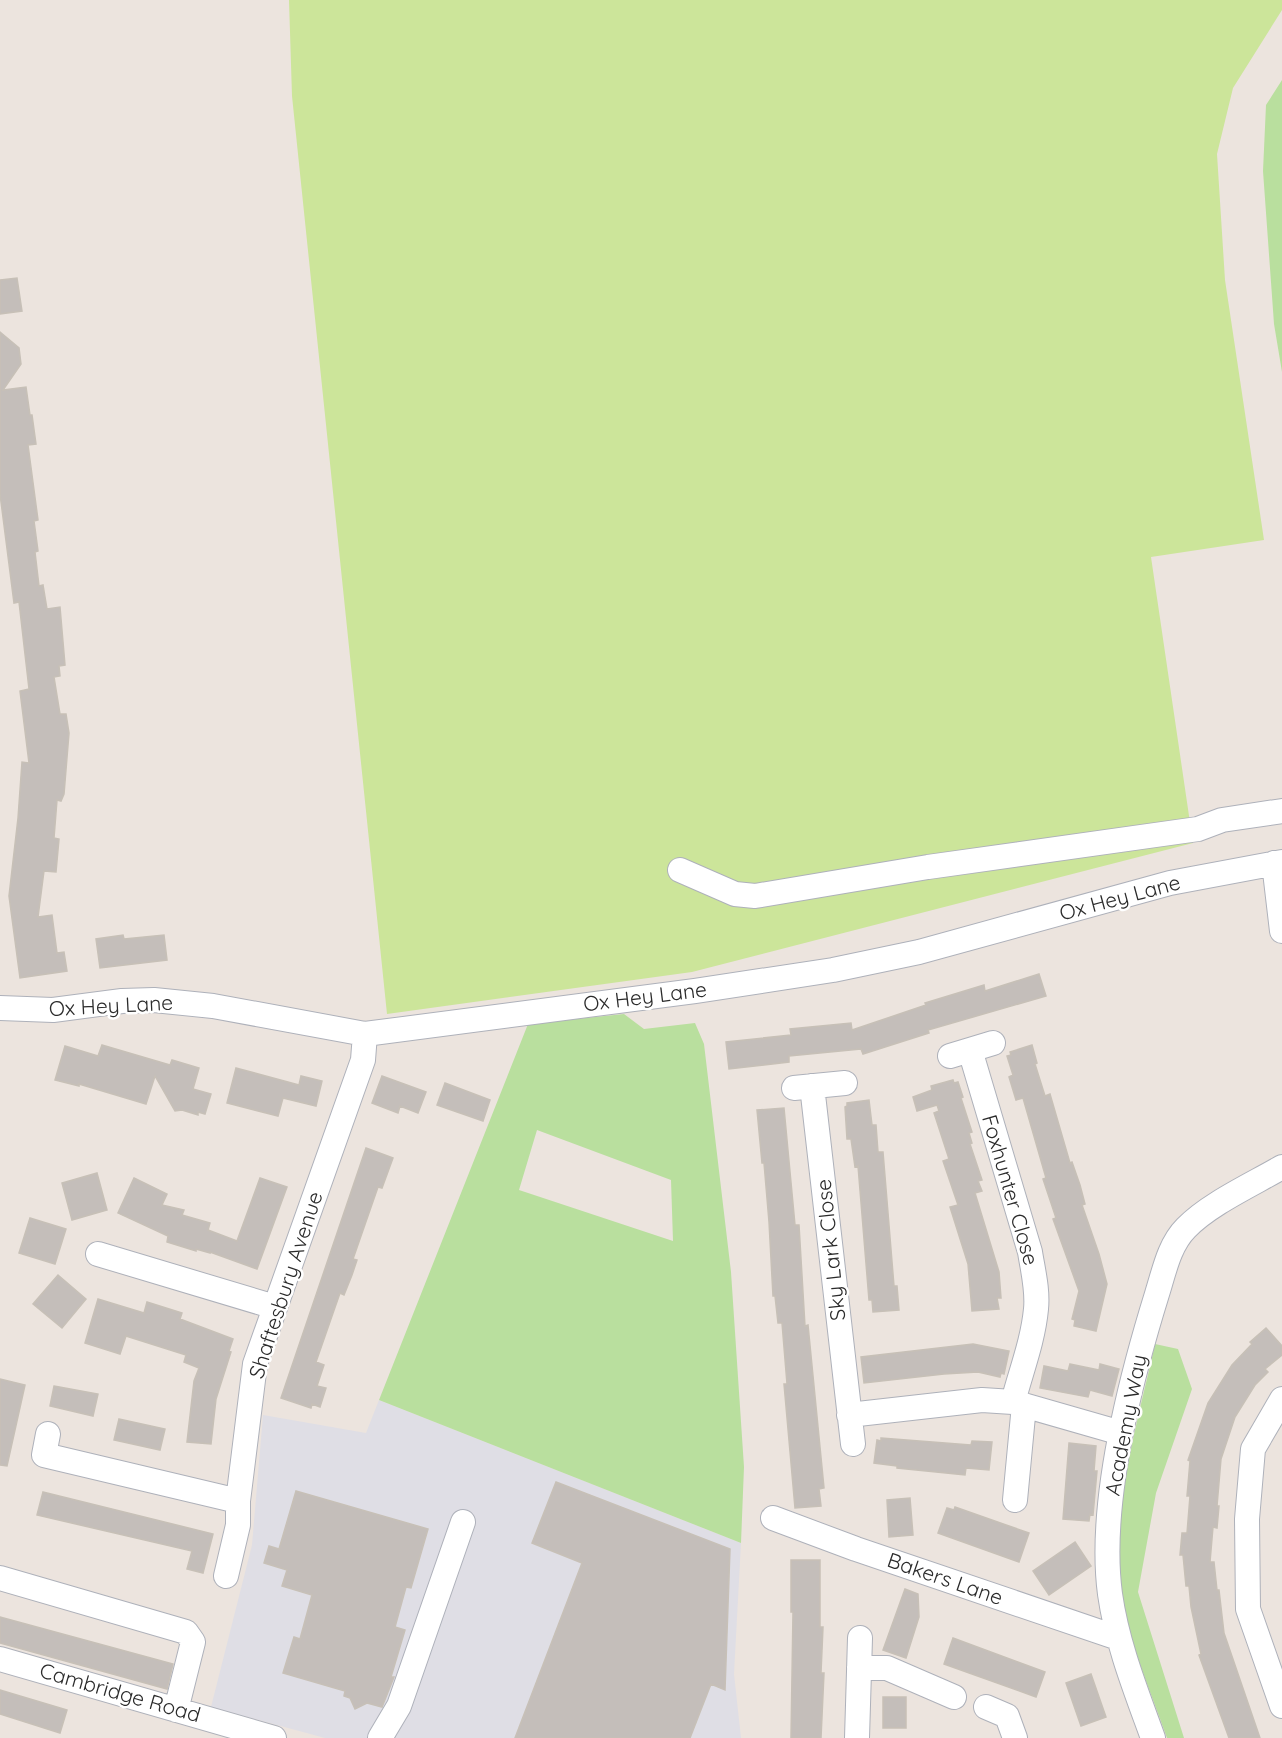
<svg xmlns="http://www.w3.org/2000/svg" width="1282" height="1738" font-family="Quicksand,sans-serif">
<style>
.industrial{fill:#dfdee5}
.green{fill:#b9df9e;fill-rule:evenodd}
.pitch{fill:#cce59a}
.building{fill:#c4beba;stroke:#c7c0b7;stroke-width:1.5}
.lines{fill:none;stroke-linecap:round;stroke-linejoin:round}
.minor-casing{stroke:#aeb1ba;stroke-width:26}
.minor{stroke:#fff;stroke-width:24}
.labels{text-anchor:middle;stroke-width:5;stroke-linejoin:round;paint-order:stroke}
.street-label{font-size:21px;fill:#2b2b2b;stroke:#fff}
</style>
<rect width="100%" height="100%" fill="#ece4de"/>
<path class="industrial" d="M379,1400L741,1543L734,1674L741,1738H325L211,1707L252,1545L263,1415L366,1433Z"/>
<path class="green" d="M1282,80V372L1274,324L1263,171L1266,105Z
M624,1014L644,1029L695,1023L704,1044L731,1272L744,1467L741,1543L379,1400L528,1024ZM537,1130L671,1180L673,1241L519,1190Z
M1155,1344L1178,1349L1192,1389L1156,1493L1138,1592L1184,1738H1167C1149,1686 1124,1633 1120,1577C1113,1502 1139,1417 1155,1344Z"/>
<path class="pitch" d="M289,0H1282V10L1233,88L1217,154L1225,280L1264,540L1151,557L1193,843L692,972L387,1014L292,96Z"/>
<path class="building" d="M17,278L22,311L0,314V280Z
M0,332L19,348L21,364L3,390L26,387L30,415H32L36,444L28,445L38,520L34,521L38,551L35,552L39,586L43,585L47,609L60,607L65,665L59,666L60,676L54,677L60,714H66L69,733L64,794L61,801L57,800L54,838L59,839L56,872L44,871L38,917L52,915L57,953L64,952L67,971L20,978L9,896L18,818L22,762L29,763L20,691L29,689L19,602L14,603L0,494Z
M123,935L124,939L164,935L167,960L100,968L96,939Z
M1039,974L1046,996L928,1030L929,1033L863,1054L861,1049L789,1056V1062L729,1069L726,1042L791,1035L790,1029L851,1023L852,1030L926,1005L925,1003L984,985L985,991Z
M102,1045L170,1065L172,1060L199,1068L193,1089L211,1094L205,1114L198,1112V1115L182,1110L175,1111L155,1076L146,1104L79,1084V1086L55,1080L65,1046L98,1056Z
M1032,1045L1037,1063L1035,1064L1045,1096L1050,1094L1070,1163L1072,1162L1080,1185L1085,1204L1082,1205L1099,1254L1107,1284L1096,1331L1074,1326L1075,1320L1072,1319L1079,1291L1053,1219L1056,1218L1043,1179L1046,1178L1023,1098L1016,1100L1009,1077L1013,1075L1007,1056L1011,1055L1010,1052Z
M236,1068L299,1085L301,1076L322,1081L316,1106L283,1098L278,1116L227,1103Z
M382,1076L426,1092L418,1113L400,1106L398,1113L372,1103Z
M953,1080L954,1083L958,1082L963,1097L961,1098L972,1132L969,1133L972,1143L970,1144L982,1180L978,1181L982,1191L975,1193L999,1272L1001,1298H997L999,1309L972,1311L968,1264L950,1207L958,1205L943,1161L949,1159L934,1113L939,1111L937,1105L917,1111L913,1097L932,1090L931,1086Z
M445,1083L490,1100L483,1121L437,1105Z
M869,1100L872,1125H876L878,1152H883L894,1286H897L899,1310L873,1312L872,1300H869L858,1166L855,1167L851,1139H847L845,1107L847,1106V1103Z
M784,1108L795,1225H799L805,1326L808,1325L824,1488L819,1489L821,1506L795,1508L784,1384H787L782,1323H778L775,1296H773L769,1222L764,1163H762L757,1110Z
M366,1148L393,1158L382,1188L378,1187L353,1259L357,1260L352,1275L344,1295L340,1293L316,1362L324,1365L317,1386L326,1388L320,1407L312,1404L311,1408L281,1398Z
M97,1173L107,1210L72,1220L62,1183Z
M134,1178L167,1194L162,1205L184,1210L182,1215L210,1223L208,1230L237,1241L260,1178L287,1187L257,1269L210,1252V1253L196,1249V1251L167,1242L168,1236L118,1213Z
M30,1218L66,1229L55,1264L19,1253Z
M58,1275L86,1299L62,1328L33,1304Z
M98,1299L144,1313L147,1302L182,1313L180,1319L233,1339L229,1351L231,1352L216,1399L211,1444L187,1442L194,1381L199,1368L184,1362L186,1355L126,1336L120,1354L85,1343Z
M1266,1328L1282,1346V1355L1265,1369L1268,1372L1255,1385L1235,1417L1221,1459L1217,1506H1219L1217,1528L1213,1527L1210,1562H1214L1217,1590H1219L1224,1633L1260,1738H1229L1199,1655L1201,1654L1191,1607L1189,1586H1186L1183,1555H1180L1182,1533H1187L1190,1496H1187L1190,1461L1188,1460L1208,1403L1232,1365L1252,1344L1250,1342Z
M973,1344L1009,1351L1004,1374L1001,1373L1000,1377L978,1372L944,1374L864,1383L861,1357Z
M1070,1364L1099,1370L1100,1364L1119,1369L1112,1396L1090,1390L1088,1397L1040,1388L1044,1366L1068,1371Z
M0,1379L25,1385L7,1466L0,1465Z
M54,1386L98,1394L93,1416L50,1406Z
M119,1419L165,1429L160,1450L114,1440Z
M881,1438L971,1445L972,1441L992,1442L989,1470L966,1468L965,1475L897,1468V1466L874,1463L877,1440L881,1441Z
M1069,1443L1096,1446L1094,1471H1097L1093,1515L1090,1514L1089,1521L1063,1519Z
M556,1482L730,1549L725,1690L711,1684L690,1738H515L582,1563L532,1543Z
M296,1491L428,1529L411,1588L406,1587L395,1627L405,1630L391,1677H394L382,1707L367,1703L355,1709L350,1698L344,1696L345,1691L283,1673L294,1637L300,1639L312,1595L282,1586L287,1570L264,1563L269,1546L279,1549Z
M43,1492L213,1534L203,1573L187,1569L192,1551L37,1515Z
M910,1498L913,1535L889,1537L887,1500Z
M955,1507L1029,1533L1019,1562L938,1533L947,1508L954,1510Z
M1075,1542L1091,1566L1049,1595L1033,1571Z
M791,1560H820V1627H823L821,1673H824L821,1738H791L793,1612H791Z
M905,1589L918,1594L919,1617L906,1658L883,1650Z
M0,1617L173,1664L167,1689L0,1643Z
M953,1638L1045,1672L1036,1697L944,1664Z
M1091,1674L1106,1717L1081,1726L1066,1683Z
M0,1690L67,1710L60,1733L0,1714Z
M883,1697H906V1728H883Z"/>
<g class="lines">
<g class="minor-casing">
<path id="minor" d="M1274,863L1282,931
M680,870L735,894L755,896L928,867L1198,829L1222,820L1282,811
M0,1008L53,1010L122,1001L154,1000L213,1006L365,1034L695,991L833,970L919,952L1170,883L1282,862
M970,1050L1030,1252C1033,1271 1038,1290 1036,1309C1033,1341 1021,1371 1013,1402
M950,1056L993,1043
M812,1086L853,1444
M794,1088L845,1083
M98,1254L275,1307
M1282,1399L1253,1449L1247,1519L1248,1609L1282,1706
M849,1415L982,1400L1013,1402L1121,1433
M48,1434L44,1455L238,1501
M1015,1500L1024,1405
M773,1518L856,1549L1118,1638
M226,1576L238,1525V1501L255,1364L363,1060L365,1034
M0,1578L186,1632L193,1642L176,1710
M0,1659L274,1738
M859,1668H887L954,1697
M986,1707L1007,1716L1015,1738
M380,1738L399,1706L463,1522
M857,1738L860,1638
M1153,1738C1136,1691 1117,1644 1110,1594C1098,1504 1130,1381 1157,1294C1164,1272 1169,1245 1186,1228C1209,1204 1253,1184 1282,1167"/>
</g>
<use href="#minor" class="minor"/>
</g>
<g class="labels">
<g class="street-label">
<text transform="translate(1120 898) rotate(-15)" y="7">Ox Hey Lane</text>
<text transform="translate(645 997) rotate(-7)" y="7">Ox Hey Lane</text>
<text transform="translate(111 1006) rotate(-3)" y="7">Ox Hey Lane</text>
<text transform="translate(1010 1190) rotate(74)" y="7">Foxhunter Close</text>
<text transform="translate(831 1250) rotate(-96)" y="7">Sky Lark Close</text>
<text transform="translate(286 1285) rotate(-72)" y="7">Shaftesbury Avenue</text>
<text transform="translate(1126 1425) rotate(-79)" y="7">Academy Way</text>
<text transform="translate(945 1579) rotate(19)" y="7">Bakers Lane</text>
<text transform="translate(120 1693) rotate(16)" y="7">Cambridge Road</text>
</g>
</g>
</svg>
